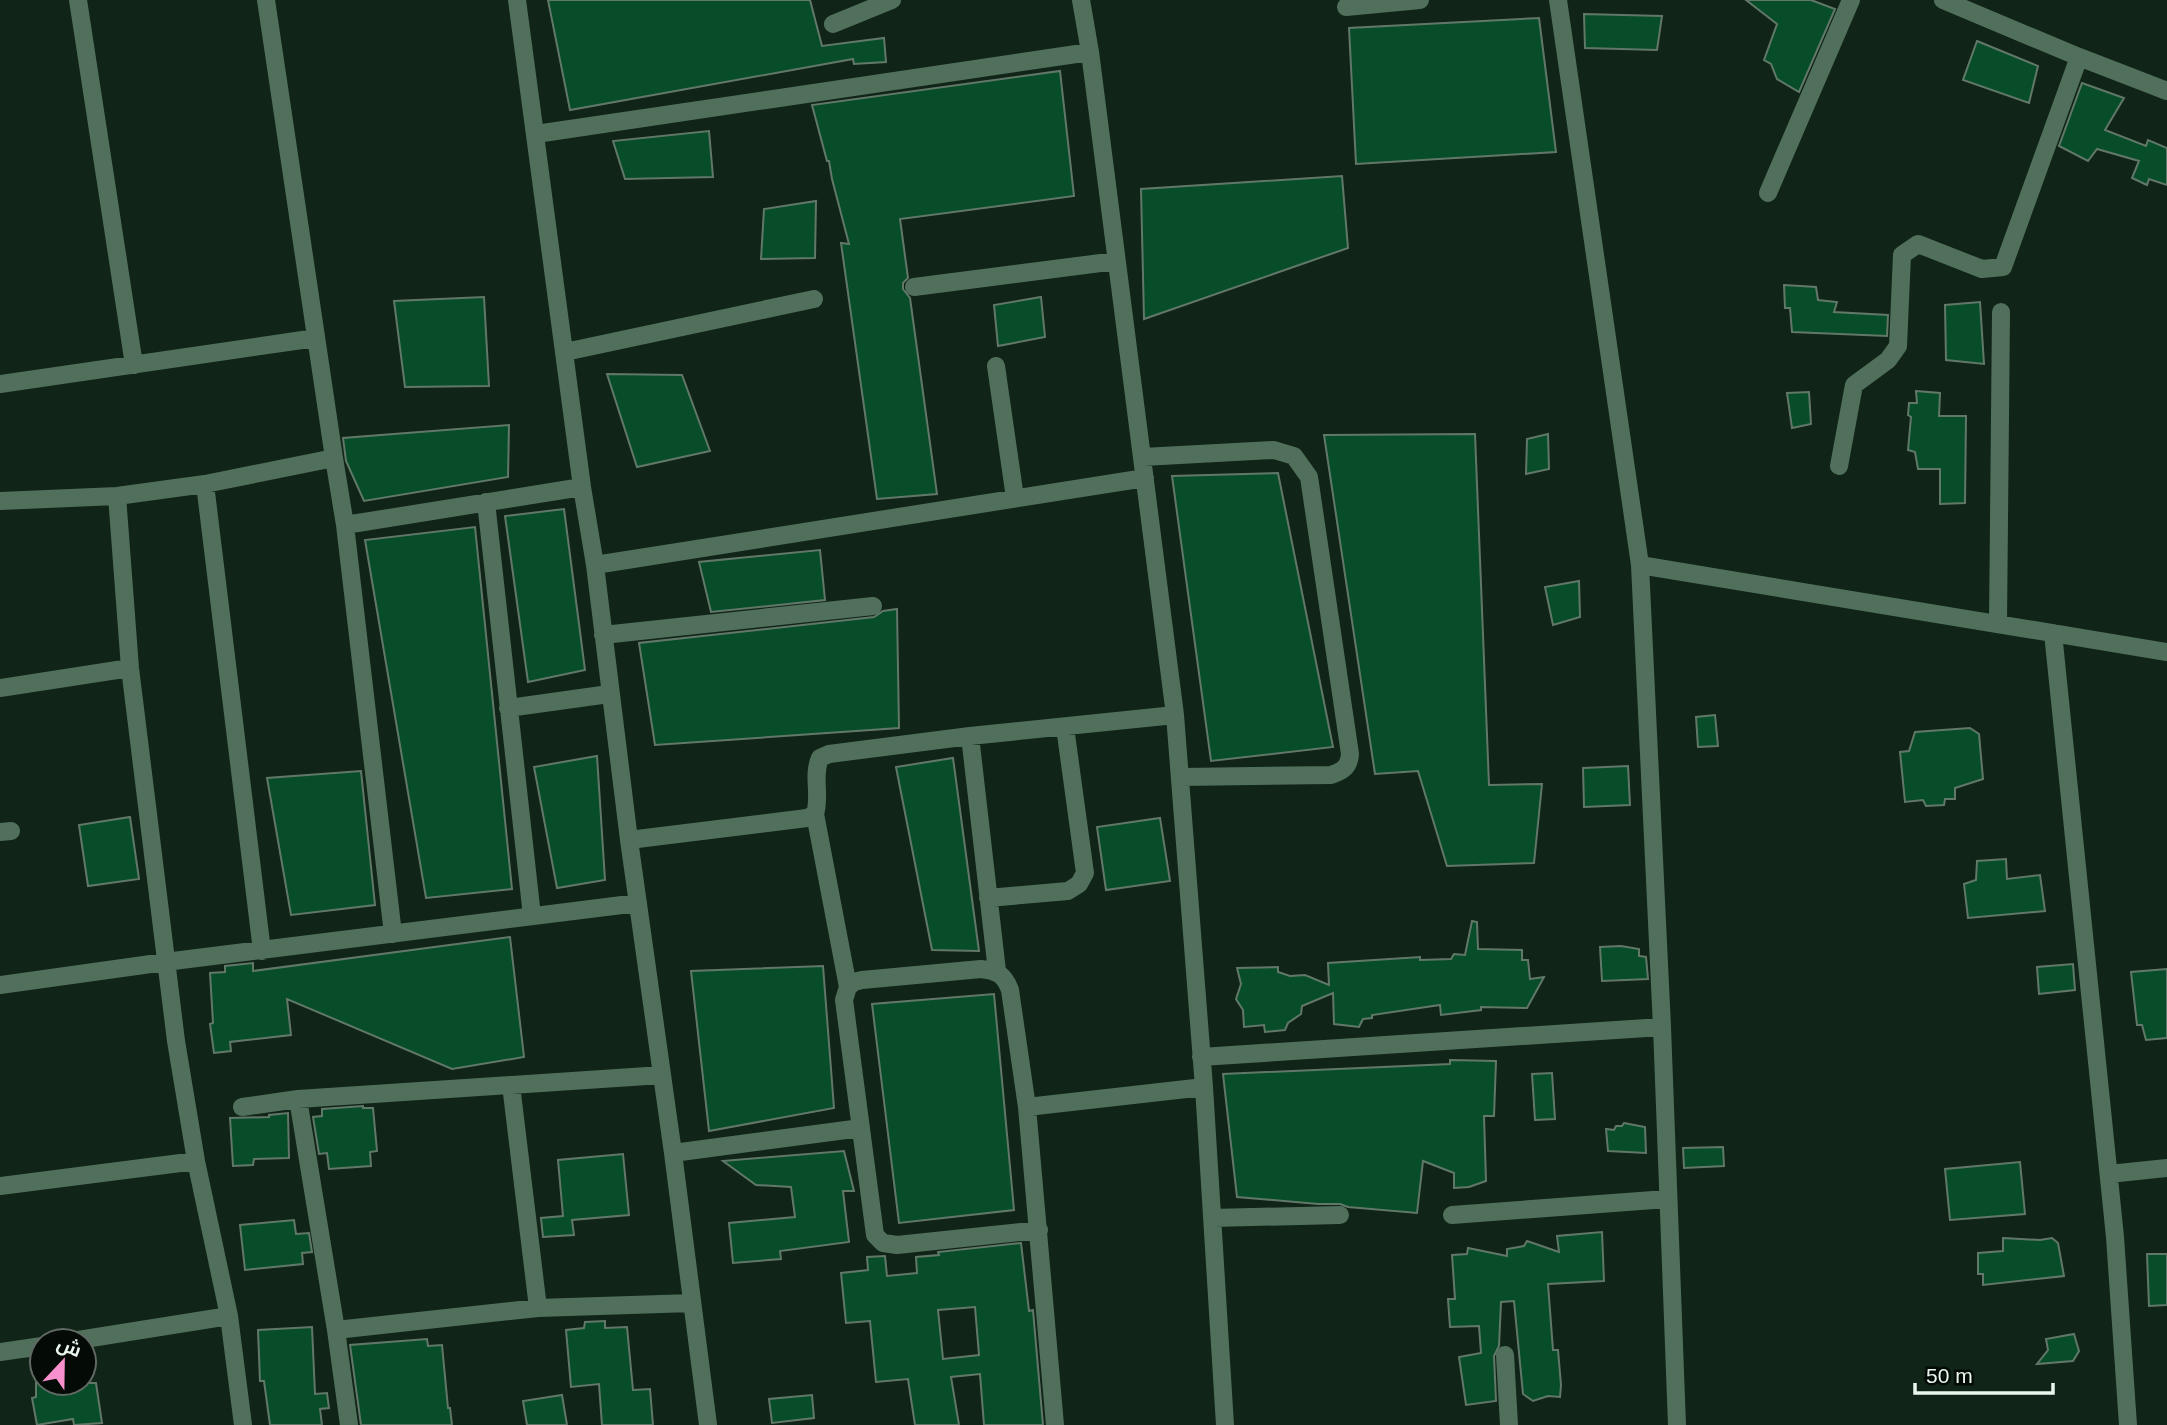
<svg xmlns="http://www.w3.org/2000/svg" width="2167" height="1425" font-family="Helvetica,Cairo,sans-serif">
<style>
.building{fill:#074d2a;stroke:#617868;stroke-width:2;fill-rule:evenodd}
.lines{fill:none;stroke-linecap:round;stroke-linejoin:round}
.minor{stroke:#51705b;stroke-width:18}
</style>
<rect width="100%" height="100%" fill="#102417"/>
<path class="building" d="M548,0H810L822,46L884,38L886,62L854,64L853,59L570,110Z
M1746,0H1811L1835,9L1799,92L1777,79L1771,64L1764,60L1777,24Z
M1584,14L1662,16L1657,50L1585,48Z
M1539,18L1556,152L1356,164L1349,28Z
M1977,41L2038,66L2029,103L1963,80Z
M1060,71L1074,196L900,219L908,278L903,283V289L910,298L937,494L877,499L841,243L849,244L832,179L829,161H827L812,105Z
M2082,83L2124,98L2105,130L2146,146L2148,140L2167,148V185L2149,179L2147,185L2132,178L2139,161L2097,149L2088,161L2059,146Z
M709,131L713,177L625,179L613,141Z
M1342,176L1348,248L1144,319L1141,189Z
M816,201L815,258L761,259L764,209Z
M1784,285L1816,287L1818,300L1837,302L1834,312L1888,315L1887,336L1792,332L1790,308H1785Z
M484,297L489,386L405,387L394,301Z
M1041,297L1045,337L998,346L994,305Z
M1980,302L1984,364L1946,360L1945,305Z
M607,374L682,375L710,451L637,467Z
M1916,391L1940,393L1939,416H1966L1965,503L1940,504V469H1918L1915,452L1908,450L1911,417L1908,415L1909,403H1917Z
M1809,392L1811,424L1792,428L1787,393Z
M509,425L508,477L364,501L346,461L343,438Z
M1475,434L1489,785L1542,784L1534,863L1447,866L1418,771L1375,774L1324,435Z
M1548,434L1549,469L1526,474L1527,439Z
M1278,473L1333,747L1211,761L1172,476Z
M564,509L585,670L528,682L505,516Z
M475,527L512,889L426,898L365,540Z
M820,550L825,600L711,612L699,562Z
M1579,581L1580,617L1553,625L1545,587Z
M897,609L899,728L655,745L639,643L874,617L883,611Z
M1715,715L1718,746L1698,747L1696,717Z
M1970,728L1979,734L1983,779L1955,788V799H1945L1944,805L1926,806L1923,800L1905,802L1900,752L1909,751L1915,732Z
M597,756L605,880L557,888L534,767Z
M953,758L979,951L932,950L896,767Z
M1628,766L1630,805L1584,807L1583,768Z
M361,771L375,905L291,915L267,778Z
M130,817L139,879L88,886L79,825Z
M1160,818L1170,881L1106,890L1097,827Z
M2006,859L2007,879L2040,875L2045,911L1968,918L1964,884L1976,880L1977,861Z
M1472,921L1477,922L1478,949L1522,950V960H1528L1530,979L1544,977L1527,1008L1481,1007V1010L1441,1015L1440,1005L1372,1015V1018L1363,1019L1359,1027L1334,1024L1333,993L1302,1006L1301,1014L1288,1023L1285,1030L1265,1032L1264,1025L1244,1027L1243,1010L1236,999L1241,984L1237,968L1278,967V972L1290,976L1305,975L1329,985L1328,963L1420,957V960L1451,959L1454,954L1465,955Z
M510,937L524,1057L452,1069L287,999L291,1035L230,1042L231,1051L214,1053L210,1024L213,1023L210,973L225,972V966L253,963V971Z
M1621,946L1639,949V956L1646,957L1648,979L1602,981L1600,947Z
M2073,964L2075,990L2039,994L2037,967Z
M823,966L834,1108L709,1131L691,971Z
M2167,969V1038L2146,1040L2142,1025H2137L2131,972Z
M994,994L1014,1210L899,1223L872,1004Z
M1450,1060L1496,1061L1494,1116H1484L1486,1181L1469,1187L1454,1188V1173L1423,1161L1417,1213L1348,1207L1340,1204H1318L1237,1197L1223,1074L1450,1064Z
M1552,1073L1555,1119L1535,1120L1532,1074Z
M363,1106V1108H373L377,1151L370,1152L371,1166L329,1169L327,1153L319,1154L313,1117L322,1116V1109Z
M288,1113L289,1158L254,1159L253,1165L233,1166L230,1118L269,1117V1115Z
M1624,1123L1645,1127L1646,1153L1608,1151L1606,1129L1614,1130L1616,1126H1622Z
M1723,1147L1724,1166L1684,1168L1683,1148Z
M844,1151L854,1191H843L849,1242L780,1251L781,1259L733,1263L729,1223L795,1217L791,1187L756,1185L723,1161Z
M623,1154L629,1215L572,1220L574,1235L543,1237L541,1218L563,1216L558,1160Z
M2020,1162L2025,1214L1950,1220L1945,1169Z
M294,1220L296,1234L309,1233L312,1252L302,1253L303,1264L245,1270L240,1225Z
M1602,1232L1604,1281L1548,1284L1553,1350H1558L1561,1385L1560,1397L1548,1396L1533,1401L1523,1394L1514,1301L1501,1302L1499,1346L1494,1356L1496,1401L1466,1405L1459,1357L1481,1353L1479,1326L1450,1327L1448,1299H1455L1452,1255L1467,1254L1468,1248L1507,1256V1249L1524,1246L1527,1241L1559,1252L1557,1236Z
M2003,1238L2040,1240L2052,1238L2058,1243L2064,1276L1983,1285V1274H1978V1253L2003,1251Z
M1021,1243L1029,1311L1033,1310L1043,1425H984L980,1374L951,1377L959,1425H915L908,1379L876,1382L870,1321L846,1323L841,1273L868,1270L867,1257L885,1256L887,1276L917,1273L916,1257L939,1255L938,1252ZM975,1307L979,1355L943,1359L938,1310Z
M2147,1254H2167V1305L2149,1306Z
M605,1321V1328L627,1327L633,1390L650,1389L653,1425H602L599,1384L571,1387L566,1330L584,1328L585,1322Z
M312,1327L315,1394L327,1393L329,1408L320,1409L322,1425H270L264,1381H260L258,1330Z
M2074,1334L2079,1351L2073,1361L2037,1364L2048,1350L2046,1339Z
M427,1339L428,1346L442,1345L448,1408H450L452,1425H361L350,1345Z
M36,1383H96L102,1423L74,1425L73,1419L37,1425L32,1398L36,1397Z
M562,1395L567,1425H527L523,1401Z
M812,1395L814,1418L772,1423L769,1399Z"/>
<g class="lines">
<path class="minor" d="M78,0L134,365
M266,0L334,458
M517,0L582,487L595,565L629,840L673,1153L708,1425
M1558,0L1640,565L1662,1027L1677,1425
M1943,0L2079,57L2167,91
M1346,7L1420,0
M833,24L892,0
M1090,52L1175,715L1204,1087
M536,134L1090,52L1081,0
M1768,193L1851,0
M914,287L1116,261
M565,352L814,299
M996,366L1015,498
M0,384L316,338
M1143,457L1274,450L1294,456L1309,477L1350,754C1349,767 1343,771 1331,775L1181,777
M1839,466L1854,385L1888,360L1898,346L1902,255L1918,244L1982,269L2003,267L2079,57
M205,484L262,951
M117,496L130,668L176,1041L196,1161L229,1316L243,1425
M0,501L117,496L205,484L334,458L345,525L393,934
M486,502L532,916
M345,525L582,487
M595,565L1145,478
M1640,565L2167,652
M1998,624L2001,312
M2053,633L2115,1237L2128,1425
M603,635L873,606
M0,688L130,668
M508,708L609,694
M970,736L997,971
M815,814L848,987L844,1000L875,1235L883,1243L897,1245L1039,1230
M0,832L11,831
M629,840L807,818L815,814C821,795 812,776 820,758L829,754L970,736L1175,715
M988,898L1068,891L1079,884L1085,873L1065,727
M0,985L165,962L638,903
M848,987L854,982L862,980L981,969C997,971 1004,974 1010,990L1027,1107L1055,1425
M1201,1057L1662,1027
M511,1085L538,1308
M298,1099L336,1330L349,1425
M242,1107L298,1099L662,1075
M1027,1107L1204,1087L1225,1425
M673,1153L861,1128
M2109,1174L2167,1168
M0,1186L196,1161
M1452,1215L1667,1199
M1212,1218L1340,1215
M336,1330L538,1308L692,1303
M72,1341L229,1316
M0,1352L42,1346
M1505,1355L1509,1425"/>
</g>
<g transform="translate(63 1362) rotate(22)"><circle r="33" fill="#040b06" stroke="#606963" stroke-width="2"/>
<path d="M0-5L12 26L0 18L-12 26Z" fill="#f790cd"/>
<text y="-10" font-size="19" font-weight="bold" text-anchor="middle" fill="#eaf7ee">ش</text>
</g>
<path d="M1915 1383v10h138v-10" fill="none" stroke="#eaf7ee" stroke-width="3.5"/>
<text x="1926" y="1383" font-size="21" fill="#eaf7ee" stroke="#040b06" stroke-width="5" paint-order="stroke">50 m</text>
</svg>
